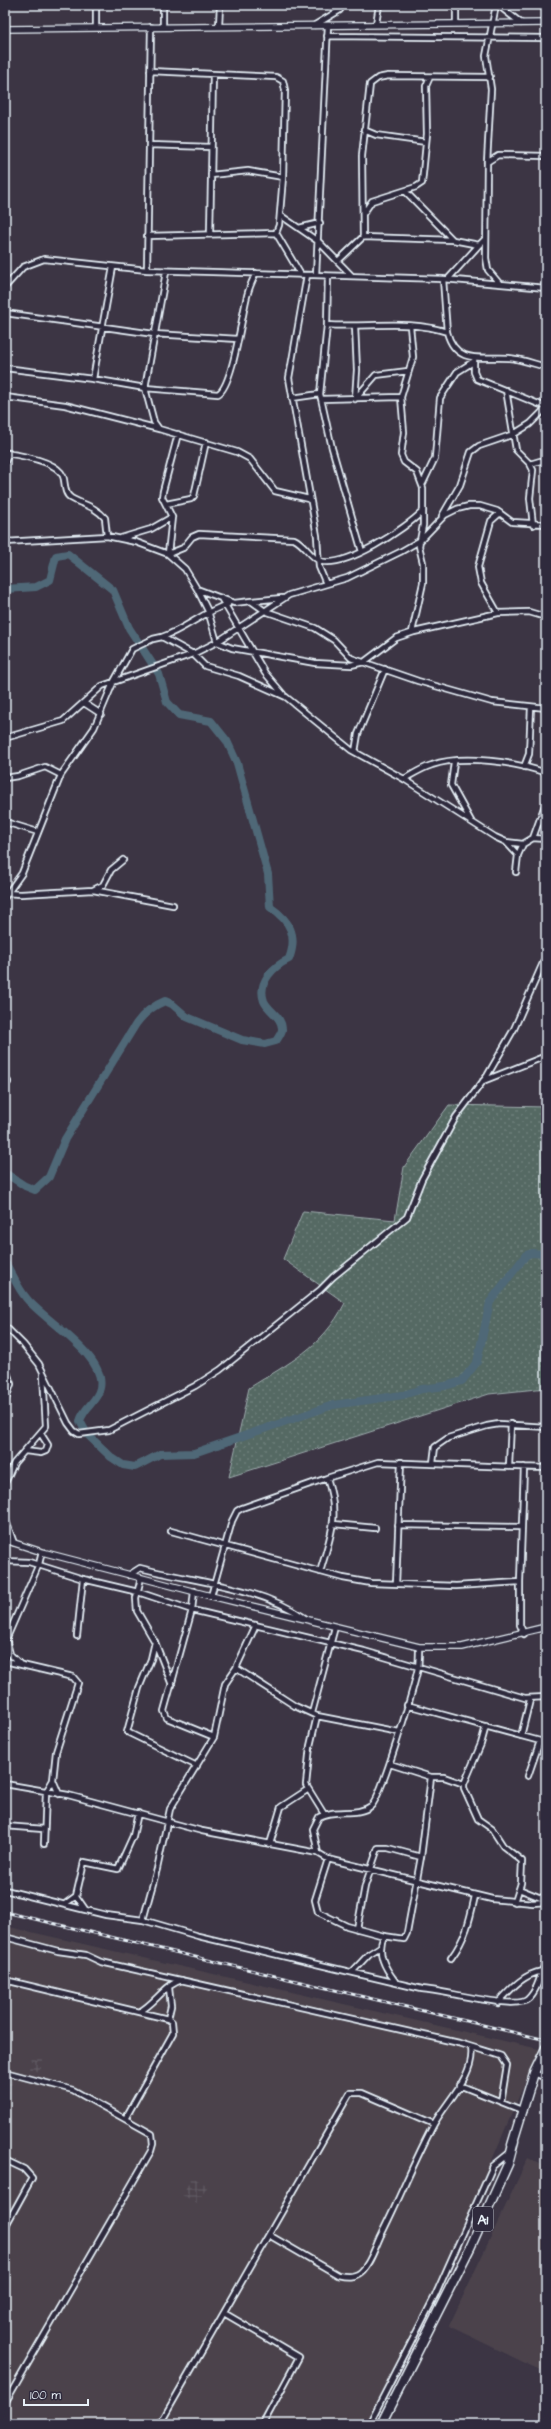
<svg xmlns="http://www.w3.org/2000/svg" width="551" height="2429" font-family="'Architects Daughter',sans-serif">
<style>
.built{fill:#4b434c}
.industrial{fill:url(#industrial-grid)}
.grass{fill:url(#grass-dots);stroke:#9eadae}
.lines{fill:none;stroke-linecap:round;stroke-linejoin:round}
.river{stroke:#4f6877;stroke-width:8}
.minor-casing{stroke:#e8f1f8;stroke-width:8}
.tertiary-casing{stroke:#e8f1f8;stroke-width:8}
.trunk-casing{stroke:#e8f1f8;stroke-width:11}
.minor{stroke:#2f2a3d;stroke-width:4.5}
.tertiary{stroke:#2f2a3d;stroke-width:5.5}
.trunk{stroke:#2f2a3d;stroke-width:8}
.rail-casing{stroke:#e8f1f8;stroke-width:3}
.rail{stroke:#2f2a3d;stroke-width:1.5;stroke-dasharray:4.5;stroke-linecap:butt}
.labels{text-anchor:middle;stroke-width:3.5;stroke-linejoin:round;paint-order:stroke}
.shield{fill:#2f2a3d;stroke:#b0b5c0;stroke-width:1}
.shield-label{font-size:14px;font-weight:bold;fill:#e8f1f8}
</style>
<defs>
<pattern id="industrial-grid" width="8" height="8" patternUnits="userSpaceOnUse"><rect width="8" height="8" fill="#4b434c"/><path d="M0 4h8M4 0v8" fill="none" stroke="#655f67"/></pattern>
<pattern id="grass-dots" width="8" height="8" patternUnits="userSpaceOnUse"><rect width="8" height="8" fill="#556963"/><path d="M2 2h.1M6 6h.1" fill="none" stroke="#6d7f7a" stroke-width="1.8" stroke-linecap="round"/></pattern>
</defs>
<rect width="100%" height="100%" fill="#3c3544"/>
<filter id="ink" filterUnits="userSpaceOnUse"><feTurbulence type="fractalNoise" baseFrequency=".025" numOctaves="2"/><feDisplacementMap in="SourceGraphic" scale="8" xChannelSelector="R" yChannelSelector="G"/><feConvolveMatrix kernelMatrix="1 2 1 2 8 2 1 2 1" color-interpolation-filters="sRGB"/></filter>
<g filter="url(#ink)">
<path class="built" d="M5,1926L539,2049L446,2269L365,2424H5Z
M528,2158L546,2167V2373L449,2326Z"/>
<path class="industrial" d="M38,2057L43,2059L39,2072L29,2069L32,2058L37,2060Z
M5,2080L12,2081L9,2095L5,2094L7,2085L5,2084Z
M192,2177L208,2186L197,2203L182,2195Z"/>
<path class="grass" d="M449,1105L546,1107V1388L489,1394L229,1477L249,1388C290,1362 322,1348 345,1303L283,1259L303,1211L395,1220L404,1167Z"/>
<g class="lines">
<path class="river" d="M5,589L36,587L50,580L56,556L68,554L113,590L129,628L159,674L167,702L179,715L211,721L227,741L237,763L268,874L270,907C290,921 298,935 289,959C274,966 257,982 264,1001C268,1011 283,1017 282,1030C281,1034 278,1038 276,1041L265,1044L242,1040L187,1017L172,1004L165,1001C152,1006 144,1013 136,1024L65,1139L49,1177L35,1190L25,1186L5,1173
M5,1262C12,1274 18,1289 27,1299C45,1321 107,1356 100,1388C97,1402 84,1407 80,1421L87,1434L111,1457L123,1465L135,1467L160,1454L194,1453L333,1405L403,1395L422,1389L445,1386L462,1381L477,1362L490,1302L526,1255L532,1253L546,1254"/>
<g class="minor-casing">
<path id="minor" d="M456,5V23
M496,5L486,56L491,89L487,162L486,258L488,270L499,283
M498,5L521,23
M376,24L379,5
M315,25L340,10L342,5
M96,26V5
M163,26V5
M219,26L220,5
M151,27L147,270L443,279L546,288
M327,36L546,38
M150,71L276,77L283,81L285,90L283,177L279,225L276,233
M364,130L376,135L426,142
M150,145L211,147
M487,162L498,155L546,156
M211,175L248,171L283,177
M405,191L453,240
M363,214L372,201L416,187L422,183L427,134L426,86L430,77
M280,215L319,242L352,276
M299,228L320,223
M210,233L213,74
M276,233L301,275
M147,236L276,233
M363,237L453,240L479,245L486,238
M338,261L363,237L362,156L370,84L378,78L388,76L490,77
M307,275L289,378L317,536L319,567L326,584
M316,275L328,25
M328,276L327,325L320,394L332,448L362,552
M443,279L447,332C456,366 483,356 509,358C522,359 534,364 546,367
M448,279L479,245
M5,287L23,267L44,259L147,270
M5,313L154,334L238,339
M327,325C366,328 411,319 447,332
M355,326L357,370L355,399
M410,326L413,357L401,397L404,432L401,455L404,462L417,472L423,488V525L419,546L423,563V583L412,632
M474,360V372L477,379L546,407
M5,368L93,379L145,388L218,394C233,386 242,314 247,296C249,288 252,281 256,273
M93,379L113,267
M506,390L516,450L530,464L533,470L530,498L533,525
M5,397L65,405L159,429L237,452L250,459L275,491L309,499
M292,398L320,394
M321,399L401,397
M355,399L376,375L408,371
M159,429L154,422L145,388L166,272
M5,453C19,455 57,461 63,476C66,483 63,493 71,498C83,505 95,506 105,518L107,536
M5,462L9,453
M530,464L540,461L546,462
M423,483L435,458L440,398L457,372L473,362
M166,504L191,499L194,496L206,442
M442,516L460,485L471,452L479,446L514,434L530,424L546,408
M121,538L151,529L172,517
M5,542L107,536L136,542L168,554L185,569L197,589L234,603L251,601L265,611L315,628L334,640L351,658L418,681L492,702L546,708
M168,554L183,548L192,537L199,534L294,539C305,544 310,557 320,561C345,569 405,529 423,511
M168,554L172,517L162,497L163,491L178,434
M197,589L208,611L217,642L232,648L315,663L351,665L364,662L396,638L414,632L498,613L529,612L546,617
M221,598L265,673L283,694
M252,601L282,598
M498,613L481,583L478,567L491,521L500,513
M162,637C186,629 203,612 228,604
M84,703L101,714
M5,738L63,721L102,686L193,654L217,642L289,595L347,578L400,552L421,540L445,515L457,509L469,506H480L497,511L512,522L546,524
M355,752L358,734L385,669
M454,762L451,785L471,821
M524,767L529,754L531,707
M5,778L18,776L45,767L61,775
M404,779C413,774 422,768 432,765C462,754 516,762 546,773
M5,822L38,832
M533,838L546,802
M506,842L518,855L516,872
M518,855L523,844
M93,890L103,885L111,870L123,860
M5,893L21,894L93,890L173,905
M5,897L22,873L61,775L94,728L113,683L132,649L153,639L162,637L193,654L205,666L239,676L286,697L351,750L404,779L495,837L506,842L523,844L533,838L546,839
M483,1081L546,1056
M5,1082H8
M5,1326L23,1344L39,1364L68,1423L74,1431L79,1434L109,1430L195,1386L220,1370L320,1290L333,1277L407,1217L422,1179L456,1117L487,1076L514,1029L546,956
M5,1366L11,1384L5,1402
M25,1451L41,1453L46,1451L48,1445L41,1434
M433,1463L435,1447L448,1438L487,1426L499,1424L546,1427
M509,1466L511,1424
M524,1467L520,1582V1625L524,1634
M5,1483L14,1463L46,1426L43,1375
M5,1518L14,1543
M334,1524L375,1528
M398,1525L521,1527
M171,1531L343,1578L371,1583L456,1586L520,1582
M5,1561L29,1562L83,1579L138,1592L192,1610L364,1651L525,1698L546,1697
M320,1572C331,1534 340,1517 327,1478
M129,1575L140,1568C194,1582 259,1586 305,1618
M141,1578L136,1598L137,1611L155,1642L172,1685
M396,1584L401,1462
M194,1591L192,1610L164,1711L167,1718L214,1737
M211,1596L232,1521L237,1511L242,1508L327,1478L378,1462L546,1468
M77,1636L83,1579
M6,1639L10,1654L19,1663
M5,1642L39,1564L42,1552
M155,1642L151,1659L139,1688L127,1732L197,1766
M5,1661L73,1677L78,1683L56,1752L53,1780L46,1792L44,1844
M236,1668L295,1706L317,1716L399,1732
M407,1705L540,1741L528,1776
M312,1713L335,1627
M317,1716L310,1746L306,1785L324,1814
M486,1726L481,1744L464,1784V1788L478,1819L492,1829L503,1846L522,1861L521,1883L515,1902
M521,1736L530,1700
M390,1764L431,1777H444L464,1784
M53,1780L59,1794
M5,1784L68,1795L202,1831L318,1853L328,1859L492,1899L533,1903L546,1902
M5,1826L43,1829
M270,1844L281,1807L307,1790
M318,1853L313,1829L319,1817C335,1808 357,1817 371,1806C381,1799 414,1687 418,1668C419,1661 419,1654 419,1647
M328,1859L315,1900L318,1912L347,1926L384,1936
M519,1889L546,1900
M5,1890L106,1915L143,1920L198,1936L422,1989C443,1990 516,2011 528,1999C538,1990 541,1973 546,1960
M76,1896L85,1909
M65,1904L76,1896L84,1862L118,1869L133,1836L138,1813
M143,1920L157,1869L170,1809L214,1737L225,1684L236,1668L256,1625
M357,1929L365,1886L378,1848H388L421,1857
M5,1937L58,1951L86,1955L101,1962L459,2043L495,2054L501,2056L507,2065L501,2102
M451,1958C466,1938 470,1919 475,1896
M353,1971L369,1954L380,1947
M5,1980L168,2019L172,2022L173,2033L125,2119
M395,1981C385,1968 376,1953 384,1936L404,1939L407,1933L421,1857L431,1777
M498,2003C511,1989 522,1975 542,1971
M139,2012C155,2004 165,1984 182,1980
M168,2019L171,2006L169,1988
M5,2072L73,2090L152,2134L153,2144L151,2151L5,2403
M534,2073L546,2078
M459,2085L524,2111
M5,2160L24,2169L32,2178L5,2227
M269,2235L338,2275C346,2277 354,2278 361,2272C370,2264 375,2248 380,2237C399,2200 414,2161 434,2124C446,2102 476,2074 471,2047
M224,2313L299,2357L263,2424
M160,2424L350,2093H362L434,2124
M369,2424L435,2296L493,2166L508,2154"/>
</g>
<g class="tertiary-casing">
<path id="tertiary" d="M5,29L546,23
M5,1540L42,1552L211,1596L419,1647H462L546,1627"/>
</g>
<g class="trunk-casing">
<path id="trunk" d="M512,2145L534,2073L546,2048
M381,2424L470,2248L508,2164L514,2141"/>
</g>
<use href="#minor" class="minor"/>
<use href="#tertiary" class="tertiary"/>
<use href="#trunk" class="trunk"/>
<g class="rail-casing">
<path id="rail" d="M5,1912L546,2040"/>
</g>
<use href="#rail" class="rail"/>
</g>
</g>
<g class="labels">
<rect class="shield" x="473" y="2207" width="20" height="24" rx="3"/>
<g class="shield-label">
<text x="483" y="2224">A1</text>
</g>
</g>
<rect width="551" height="2429" fill="none" stroke="#2f2a3d" stroke-width="20"/>
<rect x="10" y="10" width="531" height="2409" fill="none" stroke="#e8f1f8" stroke-width="1.5" filter="url(#ink)"/>
<path d="M24 2399v6h64v-6" fill="none" stroke="#e8f1f8" stroke-width="2"/>
<text x="30" y="2399" font-size="12" fill="#e8f1f8" stroke="#2f2a3d" stroke-width="3" paint-order="stroke">100 m</text>
</svg>
